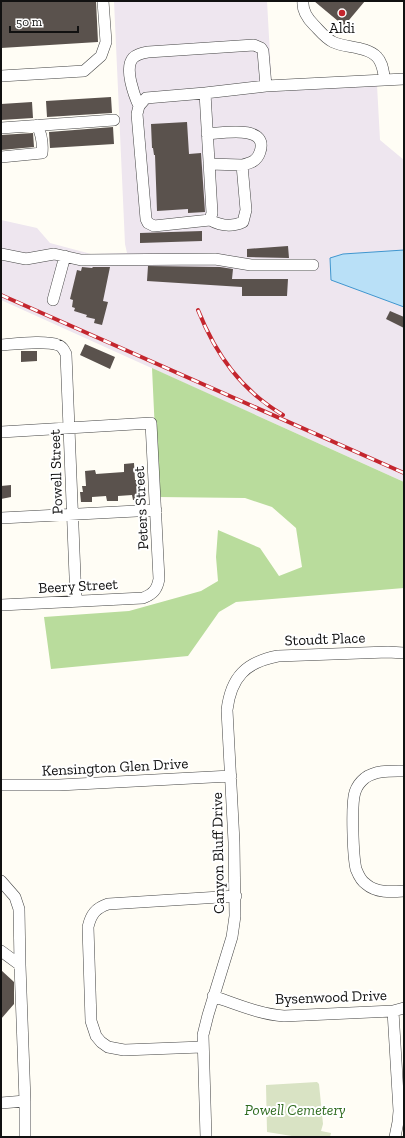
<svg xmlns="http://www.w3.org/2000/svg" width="405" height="1138" font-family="'Zilla Slab',serif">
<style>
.industrial{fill:#eee6ef}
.forest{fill:#b9dc9c}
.cemetery{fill:#d9e3c4}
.water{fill:#b9e0f7;stroke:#3f96cf}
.building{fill:#5a524d}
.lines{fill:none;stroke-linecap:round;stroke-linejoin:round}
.minor-casing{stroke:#444;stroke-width:12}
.minor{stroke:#fff;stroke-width:11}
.rail-casing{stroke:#c4262e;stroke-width:4}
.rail{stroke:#fff;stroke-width:2.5;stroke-dasharray:8;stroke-linecap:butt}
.poi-dot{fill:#c4262e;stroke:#fff;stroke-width:1.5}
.labels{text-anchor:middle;stroke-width:4;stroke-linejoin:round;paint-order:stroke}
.poi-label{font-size:15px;fill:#111;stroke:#fff}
.street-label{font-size:15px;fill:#111;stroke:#fff}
.park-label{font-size:15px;font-style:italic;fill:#2f6b1f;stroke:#fff}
</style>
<rect width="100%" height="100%" fill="#fffdf5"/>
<path class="industrial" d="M114,1H267L272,91L377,85L380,140L404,160V482L1,300V220L37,228L50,243L91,254L127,253L125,244Z"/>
<path class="forest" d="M152,368L404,482V588L236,602L219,612L188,656L51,669L44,617L129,611L201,591L218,581L216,557L218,530L260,548L279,576L302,567L296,528L272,507L245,498L158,497Z"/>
<path class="cemetery" d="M317,1082L319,1084L323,1124L321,1131L331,1133L330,1137H298L267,1132L266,1085Z"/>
<path class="water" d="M404,250V307L331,280L330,258L343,254Z"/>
<path class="building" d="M1,1H96L98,42L1,48Z
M314,1H365L344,26Z
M111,97L112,113L47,117L46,101Z
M32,102L33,118L1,120V104Z
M187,122L189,154L201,153L205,212L188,213V209L157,211L155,155H154L153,148H152L151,124Z
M113,127L114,144L50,148L49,132Z
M33,133L34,147L1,150V135Z
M202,231V241L140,243V233Z
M288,246L289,258L247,257V249Z
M148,266L220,267L233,269L232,279H288L287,296H242V287L147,281Z
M82,267L92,268L93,267H110L103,301L108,302L102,325L94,323L95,319L86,317L87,315L74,311L75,308L72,307L73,300L70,299L77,270L81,271Z
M390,311L404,317V328L386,319Z
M85,344L115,357L110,369L80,355Z
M21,351H37V361L21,362Z
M134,463L135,480H145L146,497H144V499L133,500L132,495L118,496V501H107L106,496L92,497V502H81L80,492H83L82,486H86L85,471L95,470L96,474L124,472V464Z
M11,485V497L1,499V486Z
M1,970L14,982V1004L1,1019Z"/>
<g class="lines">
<g class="minor-casing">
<path id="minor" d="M303,1C302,11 307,18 314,25C320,31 325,38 333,42C345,48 367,46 377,57C383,63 383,72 385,80
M1,76L84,71L101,56L106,42L103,1
M205,93L212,213L210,220L154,226L148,223L146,219L137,114L139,106L146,98L205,93L266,86L404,79
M139,106C134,95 124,68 133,58C137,54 142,53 148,52L254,45L261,48L263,51L266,86
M1,128L114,120
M207,134C222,133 269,124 260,152C257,161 251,163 242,165
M1,157L42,153C43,143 42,135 37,125
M209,164L242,165L246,210L243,222C232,227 221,226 210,220
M1,254L26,259L54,254L81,260L215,259L251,265H313
M53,300L65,256
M1,345C15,344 45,340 58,345C62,346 64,350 66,354L76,601
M1,432L151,423L159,579C157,590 153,594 143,598L1,605
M1,518L156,510
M404,771C391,771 376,770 365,778C360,782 357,786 355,792C351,804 353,856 356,869C358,874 361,881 366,884C376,893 391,892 404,891
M1,785H59L231,776
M1,881L15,897L19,909L20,965
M1,951L20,965L25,1101V1137
M213,996C236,1004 259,1014 284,1016L393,1011L404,1008
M393,1011L399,1111L398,1122L395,1137
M202,1047L124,1050L108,1047L101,1042L96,1036L91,1021L88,927C91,914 96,908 108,904L236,896
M1,1103L25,1101
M206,1137L203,1035L208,1015L232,937L235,916L234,842L227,710C231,677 246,662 278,656L388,652L404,653"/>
</g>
<use href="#minor" class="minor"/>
<g class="rail-casing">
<path id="rail" d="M1,295L404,473
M198,310C216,355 241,390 283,415"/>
</g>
<use href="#rail" class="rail"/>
</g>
<circle class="poi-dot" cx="342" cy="13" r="4"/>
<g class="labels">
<g class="poi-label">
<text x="342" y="33">Aldi</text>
</g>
<g class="street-label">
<text transform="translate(56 472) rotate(-92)" y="5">Powell Street</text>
<text transform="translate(141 508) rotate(-93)" y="5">Peters Street</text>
<text transform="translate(78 586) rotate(-3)" y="5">Beery Street</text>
<text transform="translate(325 639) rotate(-2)" y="5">Stoudt Place</text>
<text transform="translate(115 767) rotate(-3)" y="5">Kensington Glen Drive</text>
<text transform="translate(218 853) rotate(-91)" y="5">Canyon Bluff Drive</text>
<text transform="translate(331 997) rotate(-2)" y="5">Bysenwood Drive</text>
</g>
<g class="park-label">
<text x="295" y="1115">Powell Cemetery</text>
</g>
</g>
<rect width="405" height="1138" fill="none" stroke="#111111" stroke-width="4"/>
<path d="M10 26v6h68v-6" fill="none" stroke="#111111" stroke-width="2"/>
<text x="16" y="26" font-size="12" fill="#111111" stroke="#ffffff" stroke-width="3" paint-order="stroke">50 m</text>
</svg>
